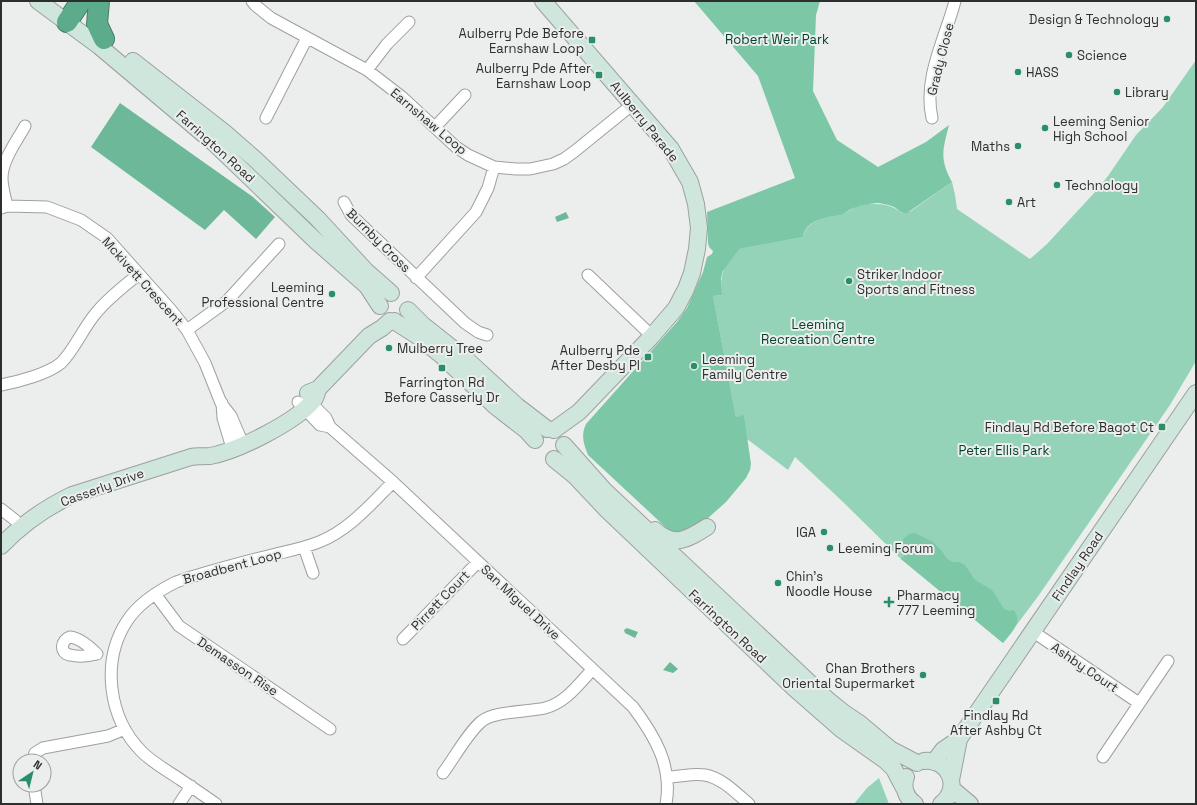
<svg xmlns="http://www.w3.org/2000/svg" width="1197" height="805" font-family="'Space Grotesk',sans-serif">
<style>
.green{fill:#94d3b7}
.forest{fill:#7bc7a6}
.water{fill:#6cb898}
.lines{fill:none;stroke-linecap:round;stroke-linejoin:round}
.street-casing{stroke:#9da09f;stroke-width:13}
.secondary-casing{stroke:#9da09f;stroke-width:18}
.highway-casing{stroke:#4c7f6a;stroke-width:22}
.street{stroke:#fff;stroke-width:11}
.secondary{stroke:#cee6dc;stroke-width:16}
.highway{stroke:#5cab8a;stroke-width:20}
.poi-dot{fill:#298f6b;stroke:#ebeeec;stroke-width:1.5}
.labels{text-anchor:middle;stroke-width:4;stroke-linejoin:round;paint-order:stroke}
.poi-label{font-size:13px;fill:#2d2e2e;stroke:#ebeeec;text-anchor:start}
.park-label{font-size:13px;fill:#00422e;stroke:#ebeeec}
.street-label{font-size:13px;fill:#2d2e2e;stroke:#ebeeec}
</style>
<rect width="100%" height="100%" fill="#ebeeec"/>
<path class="green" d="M1196,60V361L1170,405L1039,595L1003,643L901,559L842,501L795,457L788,470L747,439L744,416L736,417L713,296L722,295C719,273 725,265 738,249L803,237C807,218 829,218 844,213C847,212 849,211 852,209C858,205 869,203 876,204C886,204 894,207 902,213L911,211L952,182L955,195L957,209L1030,259L1047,244L1096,191L1108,176L1136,135L1163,107Z
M879,778L889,804H854L867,788Z"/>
<path class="forest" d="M694,1H820L816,15L813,91L837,140L878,167L926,142L949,125C943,149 939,159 952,182L907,213C901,214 899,210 894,207C889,205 881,203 876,203C869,204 861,205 854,208C850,209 847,212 843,214C829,218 806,218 803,237L739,249L723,271L721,278L722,295L713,296L736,417L744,415L751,464L750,470L746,478L726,502L698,527L673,534L588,455C583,443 581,435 586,424L677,322L687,308L703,272L707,257L712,254L713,251L709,247L708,243L707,212L795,178L758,76Z
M915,533L933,542L941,550L947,559L953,562H959L965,565L975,580L992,590L1004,609L1009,611L1014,610C1023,623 1011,633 1003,643L901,559L905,555L903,539L909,534Z"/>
<path class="water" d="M120,103L253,197L275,217L256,239L224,210L205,230L91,147Z
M566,212L569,218L557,222L555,217Z
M627,628L638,632L635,638L625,633L624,630Z
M670,662L678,669L673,673L663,670Z"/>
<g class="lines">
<g class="street-casing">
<path id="street" d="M252,1L255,5L271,18L367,70L402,97L456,147L468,155L494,167L516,169H530L553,164L564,159L575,151L633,104
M367,70L387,44L409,22
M266,118L307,38
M932,118C923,78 945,39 955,1
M435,127L465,95
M344,202L351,215L465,323L478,332L487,335
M7,206C5,197 2,187 2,178C2,160 17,141 25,126
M1,208L7,206L47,207L81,220L107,238L171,310L187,330L205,363L221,403L231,416L243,444
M588,275L652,336
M416,278L476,212L488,188L494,167
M187,330L227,301L279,244
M1,385C17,382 48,374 61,363C75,349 83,328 96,313C108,298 124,286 139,274
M307,399L326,418L330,427L393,482L633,707C654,735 673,766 666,804
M298,402L320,425L330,427
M222,403L223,418L232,448
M1,509L15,520L21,527
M304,547L313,573
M155,594L179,626L330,729
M1032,631L1139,703
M70,637C80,638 90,647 97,654C89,656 78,657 70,655C59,653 61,640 70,637Z
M403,639L478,562
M1103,757L1168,661
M32,761L35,753L43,748L108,736L125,729
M443,773C454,758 469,731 482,721C494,711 528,712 545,708C565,703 578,685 592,670
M667,777C679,777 693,773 705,775C722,778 736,793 749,804
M34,785L37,804
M179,804L191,786
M216,804C205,796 193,788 181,780C168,771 153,763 142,752C108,718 101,661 127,621C138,604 158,591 176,582C186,578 198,575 208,572C229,566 251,560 272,555C288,551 304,548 319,542C349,530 370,505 393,482"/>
</g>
<g class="secondary-casing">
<path id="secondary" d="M38,1L99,46L214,143L316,241L367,286L380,306
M543,1L671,149L690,182L696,204L699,228L697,249L692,273L686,289L676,308L652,336L579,412L554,430
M133,61L224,132L256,160L318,219L366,271L391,293
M408,310L423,325L466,359L517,406L547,429
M394,321L416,335L441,355L495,406L527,431L535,440
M308,393L318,389L369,336L382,328L390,321
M564,445L604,490L828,700L844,713L859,723L890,749L917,763
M554,459L575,476L607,510L794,688L842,730L886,761L894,769L904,788
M655,530C674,548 688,539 707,527
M1,546C22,524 45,508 72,495L191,457C198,456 204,456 210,456C238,451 295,422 313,401C316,398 317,393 318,389
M924,761C949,758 962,788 941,804
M934,762L943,750L959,739L1196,393
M906,777C902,787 906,798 915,804
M951,780L959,739
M951,788L970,804"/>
</g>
<g class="highway-casing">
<path id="highway" d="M99,1L97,24L104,39
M67,22L81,1"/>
</g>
<use href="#street" class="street"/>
<use href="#secondary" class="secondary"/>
<use href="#highway" class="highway"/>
</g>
<g class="poi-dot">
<circle cx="1167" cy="19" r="4"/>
<rect x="588" y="36" width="8" height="8" rx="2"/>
<circle cx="1069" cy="55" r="4"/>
<circle cx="1018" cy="72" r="4"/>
<rect x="595" y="71" width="8" height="8" rx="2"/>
<circle cx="1117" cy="92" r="4"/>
<circle cx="1045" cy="128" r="4"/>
<circle cx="1018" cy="146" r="4"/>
<circle cx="1057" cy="185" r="4"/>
<circle cx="1009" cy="202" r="4"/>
<circle cx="849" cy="281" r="4"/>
<circle cx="332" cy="294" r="4"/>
<circle cx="389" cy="348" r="4"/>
<rect x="644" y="353" width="8" height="8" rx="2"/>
<circle cx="694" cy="366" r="4"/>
<rect x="438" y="364" width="8" height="8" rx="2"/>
<rect x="1158" y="423" width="8" height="8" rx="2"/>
<circle cx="824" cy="532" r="4"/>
<circle cx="830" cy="548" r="4"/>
<circle cx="778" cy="583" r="4"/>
<path d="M887 596h4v4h4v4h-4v4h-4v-4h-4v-4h4z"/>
<circle cx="923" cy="675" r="4"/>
<rect x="992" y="697" width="8" height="8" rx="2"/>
</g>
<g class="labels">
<g class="poi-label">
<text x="1159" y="24" text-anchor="end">Design &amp; Technology</text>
<text x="584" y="38" text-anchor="end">Aulberry Pde Before<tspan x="584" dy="15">Earnshaw Loop</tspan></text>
<text x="1077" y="60">Science</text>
<text x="591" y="73" text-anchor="end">Aulberry Pde After<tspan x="591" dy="15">Earnshaw Loop</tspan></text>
<text x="1026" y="77">HASS</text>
<text x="1125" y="97">Library</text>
<text x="1053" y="126">Leeming Senior<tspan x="1053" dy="15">High School</tspan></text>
<text x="1010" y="151" text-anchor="end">Maths</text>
<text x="1065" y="190">Technology</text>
<text x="1017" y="207">Art</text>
<text x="857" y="279">Striker Indoor<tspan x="857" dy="15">Sports and Fitness</tspan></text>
<text x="324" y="292" text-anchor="end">Leeming<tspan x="324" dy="15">Professional Centre</tspan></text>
<text x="397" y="353">Mulberry Tree</text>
<text x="640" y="355" text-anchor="end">Aulberry Pde<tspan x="640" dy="15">After Desby Pl</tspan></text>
<text x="702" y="364">Leeming<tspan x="702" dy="15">Family Centre</tspan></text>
<text x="442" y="387" text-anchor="middle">Farrington Rd<tspan x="442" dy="15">Before Casserly Dr</tspan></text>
<text x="1154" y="432" text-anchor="end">Findlay Rd Before Bagot Ct</text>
<text x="816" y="537" text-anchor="end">IGA</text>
<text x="838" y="553">Leeming Forum</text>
<text x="786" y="581">Chin's<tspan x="786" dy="15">Noodle House</tspan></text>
<text x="897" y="600">Pharmacy<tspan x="897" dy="15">777 Leeming</tspan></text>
<text x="915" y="673" text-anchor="end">Chan Brothers<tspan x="915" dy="15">Oriental Supermarket</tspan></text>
<text x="996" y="720" text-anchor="middle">Findlay Rd<tspan x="996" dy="15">After Ashby Ct</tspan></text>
</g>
<g class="park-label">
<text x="777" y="44">Robert Weir Park</text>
<text x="818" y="329">Leeming<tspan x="818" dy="15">Recreation Centre</tspan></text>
<text x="1004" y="455">Peter Ellis Park</text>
</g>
<g class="street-label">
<text transform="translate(940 59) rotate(-76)" y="5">Grady Close</text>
<text transform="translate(429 121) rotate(40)" y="5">Earnshaw Loop</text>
<text transform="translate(645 121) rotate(51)" y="5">Aulberry Parade</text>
<text transform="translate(216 146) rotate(42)" y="5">Farrington Road</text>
<text transform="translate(379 240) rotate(45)" y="5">Burnby Cross</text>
<text transform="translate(143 281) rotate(48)" y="5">Mckivett Crescent</text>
<text transform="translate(102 487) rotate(-20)" y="5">Casserly Drive</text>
<text transform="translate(232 566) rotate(-15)" y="5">Broadbent Loop</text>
<text transform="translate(1077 566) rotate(-56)" y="5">Findlay Road</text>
<text transform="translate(440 600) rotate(-46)" y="5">Pirrett Court</text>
<text transform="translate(521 602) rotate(43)" y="5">San Miguel Drive</text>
<text transform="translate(728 626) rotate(43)" y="5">Farrington Road</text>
<text transform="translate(238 666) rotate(34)" y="5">Demasson Rise</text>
<text transform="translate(1085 667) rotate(34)" y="5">Ashby Court</text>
</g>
</g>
<rect width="1197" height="805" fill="none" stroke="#2d2e2e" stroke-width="4"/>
<g transform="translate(32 773) rotate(35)"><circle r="19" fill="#ebeeec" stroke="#9fa1a0"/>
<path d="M0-3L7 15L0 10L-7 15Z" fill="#298f6b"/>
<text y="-6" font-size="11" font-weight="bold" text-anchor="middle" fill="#2d2e2e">N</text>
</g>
</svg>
